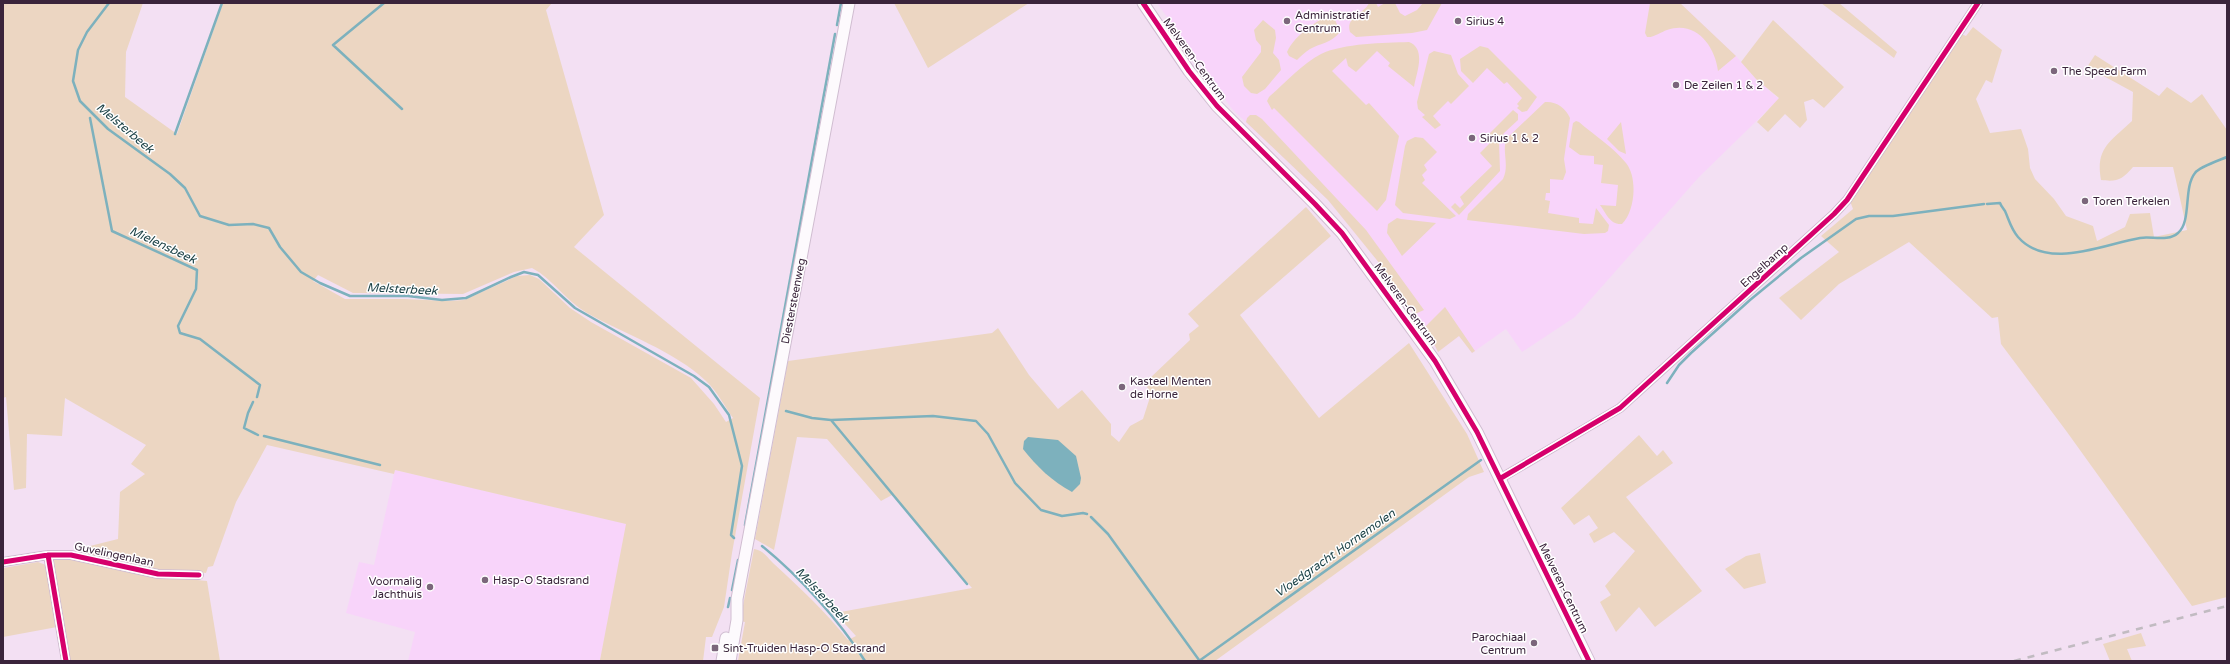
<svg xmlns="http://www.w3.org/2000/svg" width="2230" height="664" font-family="'Varela Round',sans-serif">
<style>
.built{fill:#f8d4fa}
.green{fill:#ecd6c2;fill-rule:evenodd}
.water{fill:#7db1bd}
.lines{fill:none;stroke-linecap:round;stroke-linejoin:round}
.stream{stroke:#7db1bd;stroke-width:2.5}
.minor-casing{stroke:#d0bdd1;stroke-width:10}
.secondary-casing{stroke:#d0bdd1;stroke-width:13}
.minor{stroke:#fdfafd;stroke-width:8}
.secondary{stroke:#fdfafd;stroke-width:11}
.rail{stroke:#c1bbc1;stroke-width:2.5;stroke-dasharray:7 7;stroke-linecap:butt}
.cycleway-casing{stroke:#fff;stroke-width:8}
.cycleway{stroke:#d6006c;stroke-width:5}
.poi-dot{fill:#7b667b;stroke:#fff;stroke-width:1.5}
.labels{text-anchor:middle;stroke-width:3;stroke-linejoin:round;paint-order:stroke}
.poi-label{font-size:11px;fill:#3a243b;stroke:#fff;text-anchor:start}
.street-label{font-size:11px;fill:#3a243b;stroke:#fff}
.water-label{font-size:12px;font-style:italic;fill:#183f44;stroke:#fff}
</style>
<rect width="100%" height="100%" fill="#f3e0f3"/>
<path class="built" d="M1157,3H1680L1736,56L1756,79L1779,99L1699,177L1575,317L1522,352L1506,329L1472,353L1459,336L1438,352L1415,314L1380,264L1328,200L1232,109Z
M395,470L627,524L600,660L603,661H408L415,632L346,613L359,562L374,565Z"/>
<path class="green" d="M3,3H143L126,52L125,97L177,134L223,3H552L546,10L604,215L574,247L760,398L732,553L724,607L712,637H706L703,661L600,660L626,524L395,470L394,474L267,445L236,502L213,566L208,567L206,573C192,571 177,573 163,572C137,569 111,561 86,554V547L118,539L120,492L145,474L131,464L146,445L65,398L62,436L27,434L26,488L14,490L6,397L3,398ZM532,268C553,279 566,301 587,313C626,335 673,350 706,381C717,391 725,407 733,418L726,422L714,404L691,378L591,322L570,308L539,279L530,275L517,276L464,300L448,301L404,299H345L313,281L318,275L353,293H360L463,294L514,272Z
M894,3H1029L928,68Z
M1369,3H1376L1378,7L1385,3H1395L1400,13L1405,16L1417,10L1423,3H1442L1427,30L1412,33L1356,37L1350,32C1345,17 1364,14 1369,3Z
M1650,3H1680L1736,56L1718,71C1715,46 1696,20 1667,30C1661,32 1653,38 1647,37L1645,33Z
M1821,3H1839L1897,52L1894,58Z
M1332,12L1340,32C1331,43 1321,43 1310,49C1305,52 1301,56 1297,60L1289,56L1287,52C1296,33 1316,23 1332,12Z
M1263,20L1275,30L1276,38L1273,53L1279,60L1281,70L1265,89L1257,94L1251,93L1244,86L1242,77L1261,52V46L1256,40L1254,30Z
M1773,20L1844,87L1824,108L1813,99L1804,102L1807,120L1800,128L1785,114L1768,132L1757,122L1779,98L1756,79L1741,62Z
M1973,27L2002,50L1992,83L1986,80L1976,99L1990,133L2021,129L2028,149L2030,168L2035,179L2054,199L2066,216L2093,226L2097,241L2125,227L2130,214L2150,213L2154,237L2187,230L2173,167H2133C2122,180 2117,182 2101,180C2095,148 2111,141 2132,121L2133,92L2087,67L2095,55L2159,96L2167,87L2191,103L2202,94L2227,130V597L2192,606L2067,432L2001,344L1998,317L1992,318L1909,242L1839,284L1801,320L1779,298L1839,252L1821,236L1853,209L1850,201L1961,34L1966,36Z
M1409,42C1427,49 1416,74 1414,87L1388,66L1390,63L1377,51L1356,72L1348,66L1346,58L1332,71L1366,105L1369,103L1399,136L1386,200L1377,211L1274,108L1272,110L1267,101L1269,97C1285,83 1302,64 1321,54C1344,43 1384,43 1409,42Z
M1480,46L1488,48L1537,97L1527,111L1522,112L1517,108L1519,106L1517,104L1522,98L1507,82L1504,84L1487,68L1473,83L1461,71L1460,59Z
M1434,51L1451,55L1458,74L1469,86L1451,104L1448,101L1433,116L1441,125L1435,129L1422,117L1425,115L1418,109L1417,102L1429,54Z
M1545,102C1556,101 1566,108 1570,118L1564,159L1566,172L1563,180L1550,179V193H1546L1545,200L1550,201L1548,213L1579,218V223L1593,224L1596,208L1609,225L1608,231L1605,233L1584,234L1467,220L1468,214L1503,179C1510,165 1501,150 1507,138Z
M1513,110L1518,114V120L1504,133L1499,141L1500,171L1459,215L1451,207L1455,203L1460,208L1464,204L1460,197L1492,166L1480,153L1493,140L1488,135Z
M1250,115H1256L1262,119L1366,230L1424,310L1415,314L1410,309L1380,264L1328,200L1246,122L1247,118Z
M1576,121L1579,122C1594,135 1614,148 1626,163C1638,178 1635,211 1622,224C1610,225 1606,213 1600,205L1616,206L1618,185L1601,183L1603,165L1594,164V156L1580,155L1569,147L1573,123Z
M1621,122L1626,154L1619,151L1607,139Z
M1415,137L1423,138L1437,152L1424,165L1427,170L1422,175L1425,180L1422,183L1456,216L1450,219L1403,213L1395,205L1405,146L1407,141Z
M1306,207L1331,236L1240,315L1319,418L1409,343L1467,434L1484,472L1469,477L1215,661H738L745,622L740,621L754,549C764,551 766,556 773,563C800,588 825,611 848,640L856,636L835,613L972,588L892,495L881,501L827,439L797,437L774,550L755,539L788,361L992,333L998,328L1029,375L1058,409L1082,390L1111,424V435L1119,442L1130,426L1143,419L1151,394L1147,387L1149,379L1190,340L1189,334L1199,326L1188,314Z
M1397,218L1401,219L1436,223L1402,256L1387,233L1388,224Z
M1445,307L1475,351L1472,353L1459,336L1438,352L1427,330L1426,326Z
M1639,435L1657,456L1663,450L1673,463L1626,497L1702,591L1655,627L1639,607L1616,632L1600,602L1611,595L1605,586L1635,551L1614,532L1594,543L1589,534L1598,528L1589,515L1574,525L1561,508Z
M1760,553L1766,583L1744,589L1725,569L1746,556Z
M52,558L73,559L136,574L207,581L220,661H68Z
M38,562L46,565L57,627L3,637V568Z
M2141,633L2146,646L2127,649L2132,661H2110L2103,644Z"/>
<path class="water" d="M1028,437L1058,440L1076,456L1081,478L1080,484L1072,492C1052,481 1037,467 1023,449L1024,441Z"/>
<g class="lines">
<path class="stream" d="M109,3L87,32L78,50L73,81L80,101L108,129L170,174L185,188L200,216L229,225L253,224L269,228L280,247L301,272L320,283L350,296H408L442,300L466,298L511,277L524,272L538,275L575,308L694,376L709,387L729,415L742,466L731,535L734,538
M384,3L333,45L402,109
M837,25L841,3
M90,118L112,231L197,270L196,289L178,326L180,333L200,339L260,385L257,397
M175,134L222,3
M1987,204L2000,203C2001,206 2003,208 2005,211C2009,220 2011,229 2018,237C2048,271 2104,244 2140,238C2152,236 2168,242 2178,233C2192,221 2183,188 2195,173C2199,167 2220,160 2227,157
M1667,383L1679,365L1691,353L1750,300L1801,258L1856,219L1869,216H1893L1984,204
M253,402L248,413L244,428L258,435
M786,411L812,418L831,420L933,416L976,421L988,434L1015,483L1041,510L1062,516L1083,513L1087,514
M831,420L967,584
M264,436L380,465
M1091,517L1108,534L1199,660
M745,525L835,34
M762,546C800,577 839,620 865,661
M732,590L738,560
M728,607L730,598
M1199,661L1481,460"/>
<g class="minor-casing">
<path id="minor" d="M1501,478L1620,408L1834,214L1847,200L1978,3
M48,555L66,661
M3,562L48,555H71L158,574L199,575"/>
</g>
<g class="secondary-casing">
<path id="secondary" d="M1143,3L1189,71L1217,106L1315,204L1342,233L1435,361L1477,432L1589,661
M722,661L726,638
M730,661L737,620V599L849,3"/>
</g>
<use href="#minor" class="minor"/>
<use href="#secondary" class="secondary"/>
<path class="rail" d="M2014,661L2227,606"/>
<g class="cycleway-casing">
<path id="cycleway" d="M1143,3L1189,71L1217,106L1315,204L1342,233L1435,361L1477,432L1589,661
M1501,478L1620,408L1834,214L1847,200L1978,3
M48,555L66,661
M3,562L48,555H71L158,574L199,575"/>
</g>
<use href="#cycleway" class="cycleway"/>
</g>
<g class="poi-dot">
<circle cx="1287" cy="21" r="4"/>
<circle cx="1458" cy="21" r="4"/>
<circle cx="2054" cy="71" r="4"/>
<circle cx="1676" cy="85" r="4"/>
<circle cx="1472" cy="138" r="4"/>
<circle cx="2085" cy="201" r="4"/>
<circle cx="1122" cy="387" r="4"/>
<circle cx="485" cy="580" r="4"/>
<circle cx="430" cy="587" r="4"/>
<circle cx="1534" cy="643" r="4"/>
<rect x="711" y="644" width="8" height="8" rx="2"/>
</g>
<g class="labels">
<g class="poi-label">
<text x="1295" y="19">Administratief<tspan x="1295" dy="13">Centrum</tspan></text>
<text x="1466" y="25">Sirius 4</text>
<text x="2062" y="75">The Speed Farm</text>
<text x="1684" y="89">De Zeilen 1 &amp; 2</text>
<text x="1480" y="142">Sirius 1 &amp; 2</text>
<text x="2093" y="205">Toren Terkelen</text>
<text x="1130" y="385">Kasteel Menten<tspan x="1130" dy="13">de Horne</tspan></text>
<text x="493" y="584">Hasp-O Stadsrand</text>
<text x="422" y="585" text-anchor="end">Voormalig<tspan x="422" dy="13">Jachthuis</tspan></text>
<text x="1526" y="641" text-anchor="end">Parochiaal<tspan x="1526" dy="13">Centrum</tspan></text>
<text x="723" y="652">Sint-Truiden Hasp-O Stadsrand</text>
</g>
<g class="street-label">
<text transform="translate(1195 59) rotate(54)" y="4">Melveren-Centrum</text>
<text transform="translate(1764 265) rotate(-42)" y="4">Engelbamp</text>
<text transform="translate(793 301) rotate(-79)" y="4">Diestersteenweg</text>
<text transform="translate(1406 304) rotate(54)" y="4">Melveren-Centrum</text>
<text transform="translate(114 554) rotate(12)" y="4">Guvelingenlaan</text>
<text transform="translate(1564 588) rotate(64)" y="4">Melveren-Centrum</text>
</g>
<g class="water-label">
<text transform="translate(125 128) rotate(40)" y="4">Melsterbeek</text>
<text transform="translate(163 245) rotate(25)" y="4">Mielensbeek</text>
<text transform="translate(402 289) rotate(3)" y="4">Melsterbeek</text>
<text transform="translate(1335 553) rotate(-35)" y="4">Vloedgracht Hornemolen</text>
<text transform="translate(822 595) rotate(47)" y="4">Melsterbeek</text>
</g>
</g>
<rect width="2230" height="664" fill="none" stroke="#3a243b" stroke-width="8"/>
</svg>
